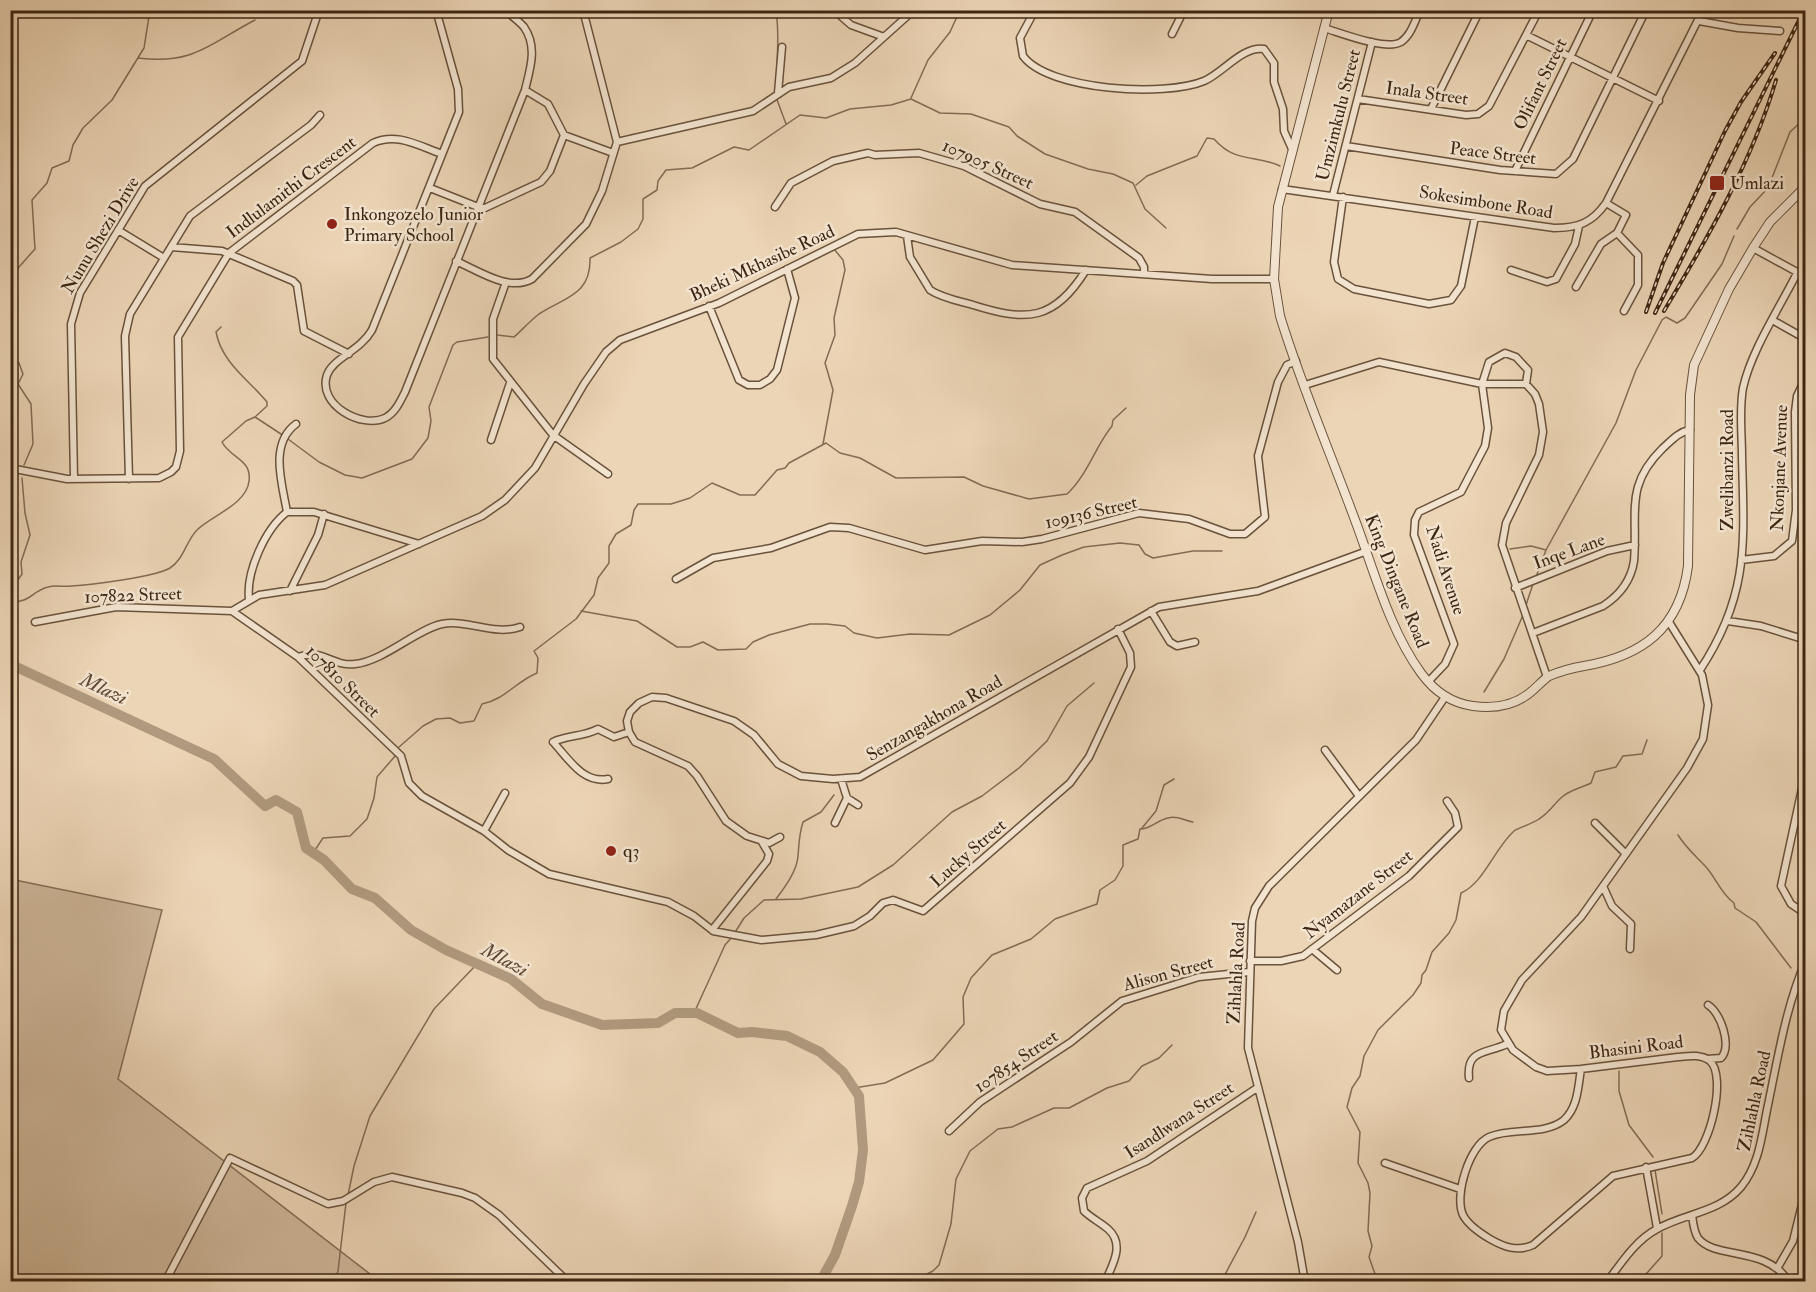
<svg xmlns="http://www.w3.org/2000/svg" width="1816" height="1292" font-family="'IM FELL Double Pica',serif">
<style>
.green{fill:#ceb79a;stroke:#866e56;stroke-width:1.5}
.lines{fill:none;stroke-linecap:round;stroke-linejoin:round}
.stream{stroke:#826c54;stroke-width:1.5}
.river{stroke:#b09a7f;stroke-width:10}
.minor-casing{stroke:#69523c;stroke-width:9}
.tertiary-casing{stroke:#69523c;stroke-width:10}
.minor{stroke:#f3e4d0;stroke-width:6}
.tertiary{stroke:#f3e4d0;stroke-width:8}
.rail-casing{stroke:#3d2613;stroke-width:4}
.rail{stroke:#f3e4d0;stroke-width:1.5;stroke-dasharray:4.5;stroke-linecap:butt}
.poi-dot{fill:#8f2418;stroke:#f3e4d0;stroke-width:2}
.labels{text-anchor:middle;stroke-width:5;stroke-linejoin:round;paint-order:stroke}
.street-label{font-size:18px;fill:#3d2613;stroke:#f3e4d0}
.poi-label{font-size:18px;fill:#3d2613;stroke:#f3e4d0;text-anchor:start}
.water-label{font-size:20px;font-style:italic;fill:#604933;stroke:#f3e4d0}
</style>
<rect width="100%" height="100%" fill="#ecd5b6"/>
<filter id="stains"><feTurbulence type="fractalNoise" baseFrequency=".00333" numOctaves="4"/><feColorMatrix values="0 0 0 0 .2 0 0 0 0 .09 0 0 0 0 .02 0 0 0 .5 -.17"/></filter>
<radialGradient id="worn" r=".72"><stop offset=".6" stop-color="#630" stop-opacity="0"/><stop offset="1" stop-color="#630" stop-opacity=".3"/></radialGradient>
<path class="green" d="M10,879L162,910L118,1079L379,1281H11Z"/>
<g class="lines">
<path class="stream" d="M775,10C780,23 777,55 777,71
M138,58C194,65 209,44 255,20
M776,97L786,124
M911,98L928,60L950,32L960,10
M1136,185L1147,176L1197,156L1207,138L1214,139C1236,164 1255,154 1280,166
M1737,229L1750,207L1768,188L1790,132L1806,117
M10,277L35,249L32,200L47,183L52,168L69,161L73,145L83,128L112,100L144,48L150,10
M221,327L216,332C222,363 248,379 267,402V406L255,417
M497,335L514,337C522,330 530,321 539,314C565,297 591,295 590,258L621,242L638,229L643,219V199L657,190L658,181L666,170L692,168L734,147L749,150L800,115L826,118L850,109L891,105L911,99L940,113L971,114L1009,127L1017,136L1045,154L1088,169L1113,174L1133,183L1145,209L1166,228
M10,358L19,363L23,374L18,384L31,404L33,444L24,465
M288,439L319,462L345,475L362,478L412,459L428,438L431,421L429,407L453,345L457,342L488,337
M823,444L833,390L825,363L835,335L834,318L845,270L843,260L834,249
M1510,549L1531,546L1546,550
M1536,577L1546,550L1616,423L1636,370L1662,320L1666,317L1677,323L1685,318L1722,264L1734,236
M10,591L22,574L21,562L30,535L25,513L22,478
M10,602C30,603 32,591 48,587C55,585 63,587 71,586C90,585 155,577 170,568C184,559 186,541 197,530C211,516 247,504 249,481C252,459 230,458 222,442L246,421L255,417L284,436
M1526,605L1533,584
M581,611L637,621L677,647H690L703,642L718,650L746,649L753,642L769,635L810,624H827L845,626L854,633L877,638L910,634L949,635L990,615L1020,590L1040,565L1062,555L1084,547L1120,543L1139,545L1145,554L1153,558L1193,551H1222
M1484,692L1504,659L1523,615
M399,747L423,726L436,719L450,718L460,723L474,721L482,704C504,700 517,681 537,673L538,658L534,651L576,619L594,595L598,578L609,563V546L616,534L631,525L634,510L638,504H671L690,498L712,483L740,495H755L777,470L785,468L789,463L826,443L840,453L860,458L896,478L964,477L983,486L1029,499L1067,494C1087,476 1096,445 1112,426L1113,420L1126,408
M1142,828L1156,811L1164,785L1174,779
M1678,835C1686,848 1696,856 1706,867C1716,878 1721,894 1734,903L1735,908L1756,922L1791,968
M313,853L323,838L350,836L367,819L374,798L377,777L396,755
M776,899C785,887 797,871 798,856C799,844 799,834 803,822L821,812L834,795
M734,934L744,918L764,900L801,899L858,887L893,865L952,812L982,796L1019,768L1047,741L1067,706L1094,683
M694,1013L725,945L732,937
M1619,1071V1091L1629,1125L1653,1157
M854,1088L885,1083L933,1060L964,1024L963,997L971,978L992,955L1031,939L1055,919L1097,904L1100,890L1115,880L1123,866V845L1138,839L1140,829C1151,829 1157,820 1168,818C1178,815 1184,821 1193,822
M1655,1170L1662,1214
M348,1195L354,1166L370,1116L434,1009L476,965
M825,1274L855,1282
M913,1281L933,1271L939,1265L951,1224L956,1179L970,1151L998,1129L1012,1127L1054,1108H1069L1107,1088L1129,1081L1142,1066L1159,1058L1172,1045
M334,1282L338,1271L346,1203
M911,1282H914
M1221,1282L1245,1237L1256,1212
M1393,1282L1375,1274L1369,1257L1372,1246L1368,1231L1370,1193L1368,1183L1358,1163L1360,1132L1347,1107L1352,1088L1360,1076L1364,1056L1378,1030L1413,995L1421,983L1422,975L1426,970L1432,952L1449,933L1456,920L1461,893C1484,883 1494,849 1514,831C1518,828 1532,824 1539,819C1549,813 1553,805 1562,797C1570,790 1581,788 1591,783L1595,772L1616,767L1623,756L1642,754L1647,740
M1639,1282L1662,1256V1233"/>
<path class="river" d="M10,664L214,759L265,806L276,800L297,812L306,848L324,860L352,889L375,898L411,930L446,950L511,979L542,1004L602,1025L658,1023L675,1013H697L738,1033L752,1032L787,1036L820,1052L843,1072L859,1096L863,1150L859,1182L852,1206L835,1255L820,1282"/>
<g class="minor-casing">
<path id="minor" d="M434,10L438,17L458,89L459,112L372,330C360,351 333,358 327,375C317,405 362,429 385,418C395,413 400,402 405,392L525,90C530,69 538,47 524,27C519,21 512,17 506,10
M834,10L851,25L884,37
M1035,10L1020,38L1023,56C1049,91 1166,97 1204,81C1223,73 1242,46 1264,49L1274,63V82L1283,109L1284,131L1292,149
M1699,21L1738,28L1780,31
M1324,28C1341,33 1386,51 1401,42C1411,35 1415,21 1420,10
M1172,34L1184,10
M1528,36L1659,101
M778,93L782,47
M1358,99L1466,115L1478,114L1489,106L1539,10
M1431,109L1480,10
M564,135L613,153
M617,142L753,111L789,87L831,78L855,63L914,10
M1346,146L1500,170L1556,174L1573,159L1646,10
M1515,171L1593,10
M430,188L478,207L485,208L541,182L550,171L564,135L548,104L525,90
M1282,189L1554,228C1578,228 1592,223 1606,203L1703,10
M1333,195L1372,42
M1343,197L1334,262L1338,279L1354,289L1429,304L1451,300L1461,286L1475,217
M775,207L791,183L833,161L868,153L875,155L919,153L964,166L1040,204L1075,212L1139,258L1144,267V274
M118,230L164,258
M1617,233L1638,255V285L1624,311
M907,236L910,257L930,290C942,298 959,301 973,305C1027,322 1054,321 1086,270
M171,247L222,251L293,281L297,285L304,331L349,354
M1753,248L1806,277
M456,261C479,271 509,292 532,279L586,224L602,191L617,142L583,10
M1511,270L1547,282L1556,279L1575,244L1579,226
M506,282L493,319V359L553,435L608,474
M1576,287L1601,244L1617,233L1626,215L1606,203
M709,306L739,380L748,385H760L770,379L777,370L795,298L787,269
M1774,321L1806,339
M1305,385L1379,362L1482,384H1526L1535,394L1539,404L1543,432L1539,455L1506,523L1502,545L1547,677
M1797,396L1806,401
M491,440L510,383
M10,468L67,479L159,478L171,472L176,467L180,451L178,337L229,253L373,143C397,132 419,146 442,154
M74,479L71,324L80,293L145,186L302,61L319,10
M129,479L125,336L130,314L190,216L311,125L320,115
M287,512H314L419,544
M287,512C282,483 269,444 296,424
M1741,560L1774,556L1792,541L1796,510L1795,412L1797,396L1806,377
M676,579L713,558L771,548L830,527L849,528L925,550L982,541L1022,542L1042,539L1139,513L1189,519L1230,534H1245L1265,517L1258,456L1278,382L1287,365L1296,361
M1515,588L1607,551L1635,545
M290,591L318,535L324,514
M249,599C246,572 265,529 287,512
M232,611L259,595L325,585L482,516L505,500L535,468L584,384L606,352L620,340L719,303L858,234L896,232L1012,265L1212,279H1274
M1151,611L1170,642L1177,646L1195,642
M1728,621L1761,626L1806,640
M35,622L116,607L232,611L298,657L401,756L409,783L422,796L484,831L508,850L549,874L668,902L694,916L712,930L767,861L769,854L762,842
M1533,633L1603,606C1620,595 1631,581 1634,561C1638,512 1624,486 1663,448C1671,441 1678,432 1690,430
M298,657C323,648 333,667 355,664C384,661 417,629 442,624C467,619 495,636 520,627
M1700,670C1750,594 1744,542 1742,456C1742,434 1739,410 1743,388C1751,351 1780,307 1797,273
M1428,682L1445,664L1454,644L1414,535L1415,520L1419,512L1461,492L1485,446L1488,428L1482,384L1489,362L1505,353L1516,357L1528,370L1526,384
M1325,750L1359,796
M1806,770L1781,886L1791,904L1806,914
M608,779C583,784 569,759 553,742C567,735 583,737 598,729L614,737L629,732
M841,779L847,798L858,805
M835,823L847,798
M1595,823L1626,854
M484,831L505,793
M780,837L769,843L747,836L726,821L697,776L688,766L635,742L629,732L627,721L630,712L639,703L652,697L666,698L734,721L754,735L778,764L801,776L833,779L860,777L1159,607L1258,591L1367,551
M1603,886L1612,906L1631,924L1630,949
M713,931L761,940L816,935L854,926L870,916L883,903L893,900L923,911L1070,783L1089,757L1131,667L1130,653L1118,629
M1312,949L1337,970
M1250,961H1281L1303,956L1409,876L1458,827L1455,813L1447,801
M1707,1059L1721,1058C1732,1046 1721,1013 1708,1005
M1581,1069C1578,1087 1578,1107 1564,1120C1544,1136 1511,1127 1489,1137C1469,1146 1454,1196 1463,1215C1468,1225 1480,1233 1490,1239C1504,1247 1517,1252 1533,1245L1613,1176L1692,1158C1710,1148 1727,1076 1710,1061C1701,1054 1689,1056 1678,1057L1581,1069L1547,1071L1536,1067L1513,1050L1501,1030L1504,1011L1522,980L1581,917L1687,768L1703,739L1708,705L1702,675L1669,622
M1469,1078C1466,1049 1486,1054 1507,1044
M949,1131L980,1102L1071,1042L1122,1001L1199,977L1249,972
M1385,1163L1460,1189
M1646,1167L1657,1228
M1692,1215C1693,1223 1694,1232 1698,1238C1715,1260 1766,1245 1789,1282
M1778,1267L1793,1241L1806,1188
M165,1282L230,1158L328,1204L343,1201L374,1182L392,1177L462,1193L475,1198L499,1215L568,1282
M1105,1282C1113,1264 1125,1244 1108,1229C1100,1222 1091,1218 1084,1211L1082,1198L1087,1188L1147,1161L1257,1088
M1305,1282L1298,1242L1248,1048L1252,921L1255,908L1269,886L1416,740L1445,697
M1607,1282C1622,1262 1635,1241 1657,1229C1685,1213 1719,1213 1741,1187C1760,1164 1762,1133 1768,1105C1778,1057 1786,1006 1806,960"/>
</g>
<g class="tertiary-casing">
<path id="tertiary" d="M1329,10L1278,207L1274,279L1280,316C1301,385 1330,452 1355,520C1374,570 1389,629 1421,673C1434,691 1451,703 1473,706C1495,709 1515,706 1532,691C1538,686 1543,680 1549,676C1561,671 1572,668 1584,666C1643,656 1680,628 1688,566L1690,395L1694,365L1729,289L1753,248L1770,222L1806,186"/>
</g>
<use href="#minor" class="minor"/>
<use href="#tertiary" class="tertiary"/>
<g class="rail-casing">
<path id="rail" d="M1664,311C1707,239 1752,162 1776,80
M1646,312L1663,263L1725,131L1741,102L1775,53
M1655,313L1804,10"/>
</g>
<use href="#rail" class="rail"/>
</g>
<g class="poi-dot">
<rect x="1709" y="175" width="16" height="16" rx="3"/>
<circle cx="332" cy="224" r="6"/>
<circle cx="611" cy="851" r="6"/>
</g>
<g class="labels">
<g class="street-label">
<text transform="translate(1540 84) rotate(-64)" y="6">Olifant Street</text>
<text transform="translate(1427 93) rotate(8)" y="6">Inala Street</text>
<text transform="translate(1338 115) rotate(-76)" y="6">Umzimkulu Street</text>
<text transform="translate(1493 153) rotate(7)" y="6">Peace Street</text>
<text transform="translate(988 164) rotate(24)" y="6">107905 Street</text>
<text transform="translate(291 187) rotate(-37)" y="6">Indlulamithi Crescent</text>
<text transform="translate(1486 202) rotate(9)" y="6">Sokesimbone Road</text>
<text transform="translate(100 235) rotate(-59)" y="6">Nunu Shezi Drive</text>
<text transform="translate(762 263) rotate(-25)" y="6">Bheki Mkhasibe Road</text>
<text transform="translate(1779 468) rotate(-88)" y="6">Nkonjane Avenue</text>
<text transform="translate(1727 470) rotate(-90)" y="6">Zwelibanzi Road</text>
<text transform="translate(1091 512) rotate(-13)" y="6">109136 Street</text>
<text transform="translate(1569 551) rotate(-20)" y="6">Inqe Lane</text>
<text transform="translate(1446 570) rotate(72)" y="6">Nadi Avenue</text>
<text transform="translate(1397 581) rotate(68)" y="6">King Dingane Road</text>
<text transform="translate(133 595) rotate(-2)" y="6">107822 Street</text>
<text transform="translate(343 681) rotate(44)" y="6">107810 Street</text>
<text transform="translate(934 718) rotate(-30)" y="6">Senzangakhona Road</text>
<text transform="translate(968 853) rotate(-41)" y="6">Lucky Street</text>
<text transform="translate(1358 894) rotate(-38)" y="6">Nyamazane Street</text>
<text transform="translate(1168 973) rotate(-15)" y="6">Alison Street</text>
<text transform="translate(1236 973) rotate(-87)" y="6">Zihlahla Road</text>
<text transform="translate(1636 1047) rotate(-7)" y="6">Bhasini Road</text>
<text transform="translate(1016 1061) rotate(-34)" y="6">107854 Street</text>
<text transform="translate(1754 1101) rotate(-78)" y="6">Zihlahla Road</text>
<text transform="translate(1179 1120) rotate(-33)" y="6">Isandlwana Street</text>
</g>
<g class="poi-label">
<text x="1730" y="189">Umlazi</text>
<text x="344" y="220">Inkongozelo Junior<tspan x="344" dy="21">Primary School</tspan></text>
<text x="623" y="857">q3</text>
</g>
<g class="water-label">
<text transform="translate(104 688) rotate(25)" y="7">Mlazi</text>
<text transform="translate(505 959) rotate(28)" y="7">Mlazi</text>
</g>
</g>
<rect width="1816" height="1292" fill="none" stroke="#ecd5b6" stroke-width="36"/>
<rect x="12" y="12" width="1792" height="1268" fill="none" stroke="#3d2613" stroke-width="3"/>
<rect x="18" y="18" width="1780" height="1256" fill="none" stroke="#3d2613" stroke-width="1.5"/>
<rect width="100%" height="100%" filter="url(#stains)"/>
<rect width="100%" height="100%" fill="url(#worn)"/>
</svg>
